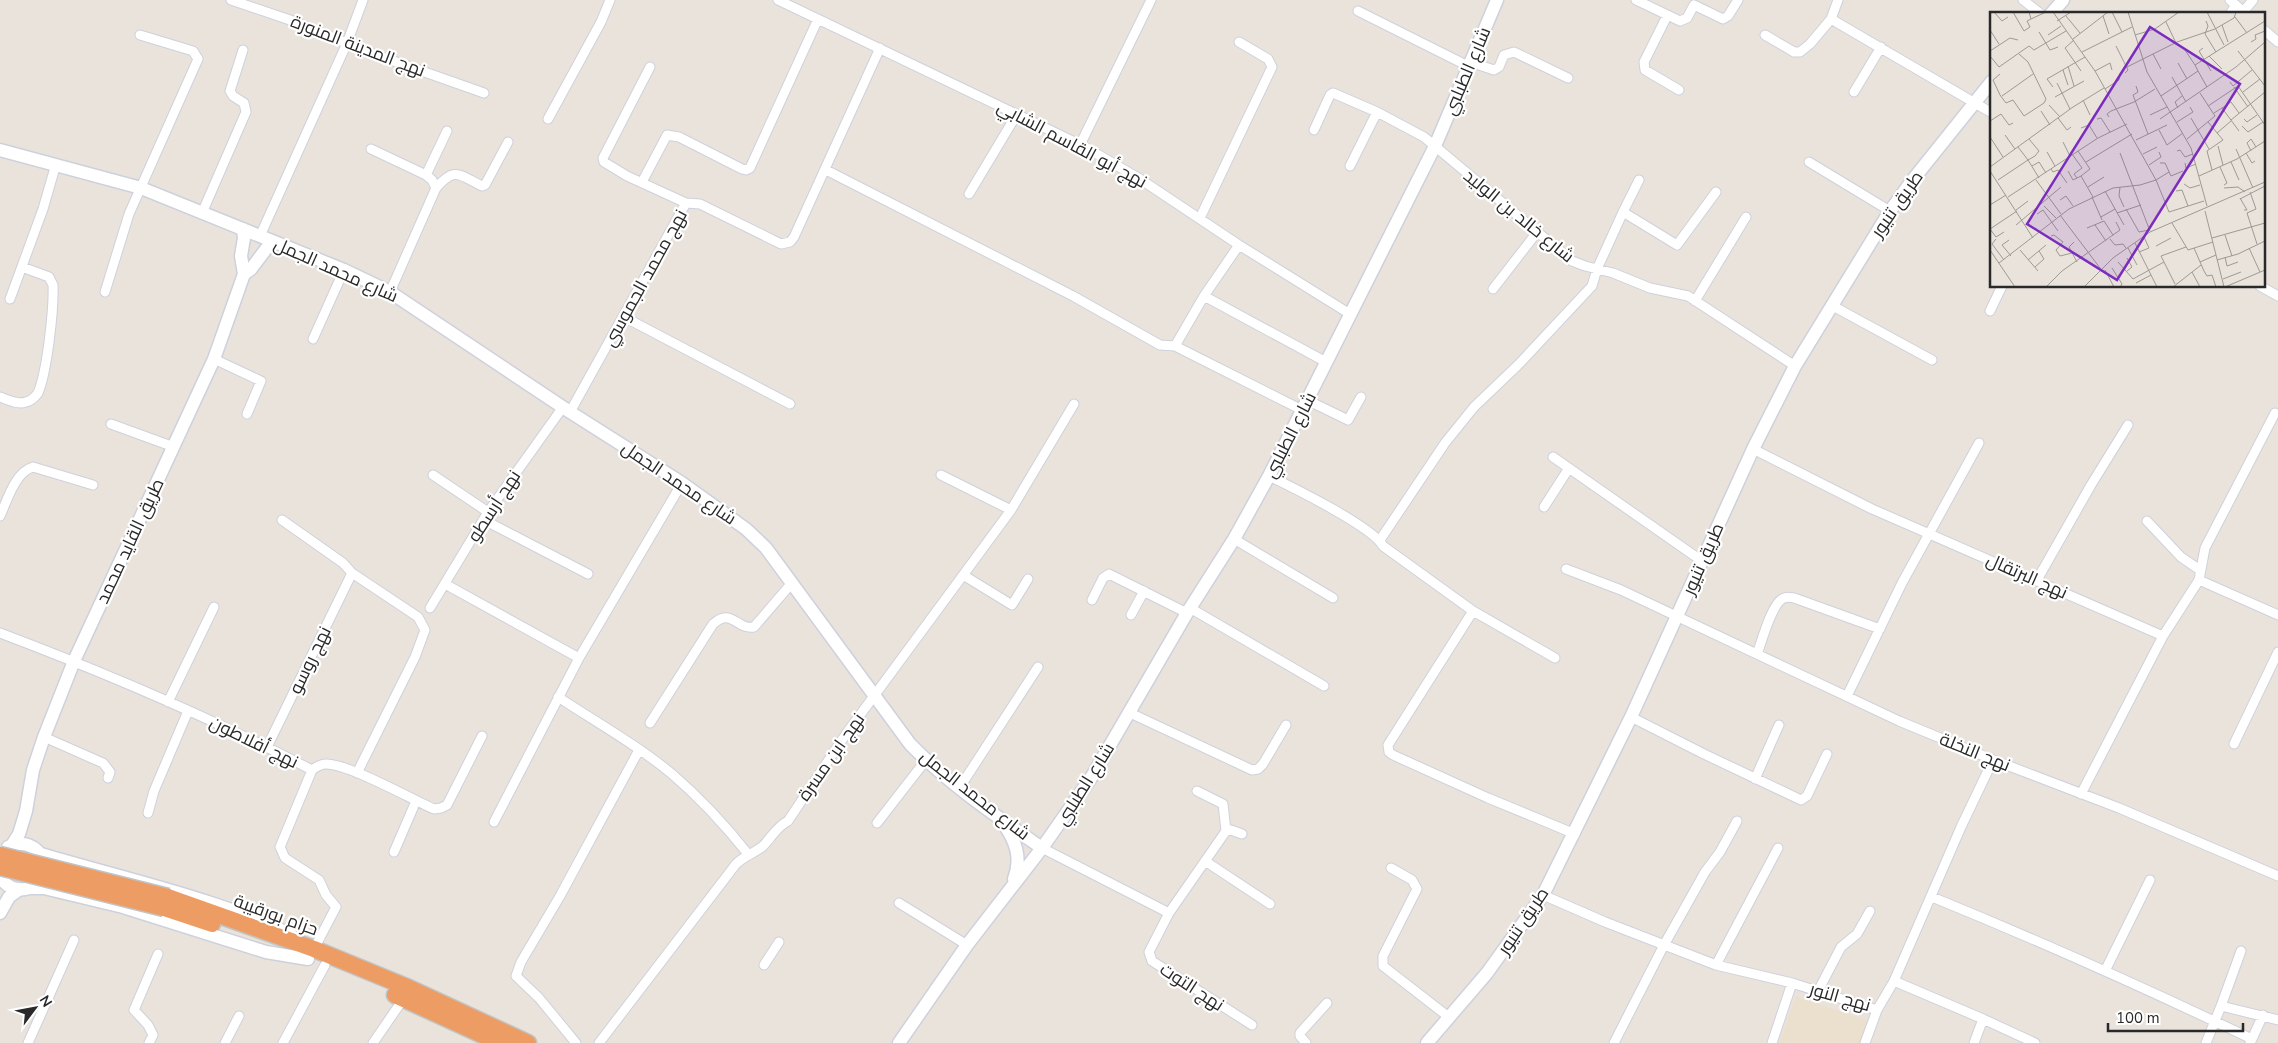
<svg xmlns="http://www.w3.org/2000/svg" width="2278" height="1043" font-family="'Nunito Sans',Cairo,sans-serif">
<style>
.education{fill:#eae0cd}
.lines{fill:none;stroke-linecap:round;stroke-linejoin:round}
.street-casing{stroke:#ced1dc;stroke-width:11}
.secondary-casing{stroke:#ced1dc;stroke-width:15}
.highway-casing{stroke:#c3c3c3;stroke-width:19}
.street{stroke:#fff;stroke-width:9}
.secondary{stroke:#fff;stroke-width:12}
.highway{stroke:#ed9c63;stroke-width:16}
.highway-bridge-casing{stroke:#c3c3c3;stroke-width:19;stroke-linecap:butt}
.highway-bridge{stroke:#ed9c63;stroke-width:16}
.labels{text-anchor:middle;stroke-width:4.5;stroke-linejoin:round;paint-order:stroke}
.street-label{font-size:18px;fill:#292929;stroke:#fff}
.inset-road{fill:none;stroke:#9d9994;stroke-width:1}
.view{fill:#7b2cbf;fill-opacity:0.15;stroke:#7b2cbf;stroke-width:2.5}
.inset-edge{fill:none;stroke:#292929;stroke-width:2.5}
</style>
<rect width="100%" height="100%" fill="#eae3dc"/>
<path class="education" d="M1796,996L1868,1021L1860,1043H1779Z"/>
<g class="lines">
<g class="street-casing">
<path id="street" d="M231,0L293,21L368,52L484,93
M778,0L1085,147L1140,179L1239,245L1350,314
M1636,0L1680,21L1687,18L1694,5L1723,19L1728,16L1738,0
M2023,0L2041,14
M2230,0L2246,14
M1358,11L1468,66
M2243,12L2253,0
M2230,14L2236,5
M1667,16L1644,62L1645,70L1679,90
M1831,19L1992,113
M2264,30L2278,42
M1765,35L1794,52H1800L1810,44L1831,19L1838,0
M1470,62L1494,70L1499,67L1504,55L1514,52L1568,78
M1854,92L1881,47
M548,119L601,22L610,0
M1314,130L1330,95L1333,93L1377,112L1424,137L1572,261L1585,266L1613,273L1650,288L1688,296L1795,366
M1080,145L1151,0
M371,149L426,175L432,180L436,188L390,292
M1809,162L1890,211
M1350,166L1377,112
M826,170L1073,296L1160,345L1175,346L1302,410
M426,175L447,131
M642,182L667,135L679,137L742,169L746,170L750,168L818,19
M436,188C455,166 459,175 482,186L485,185L508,142
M969,194L1017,114
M686,203L700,204L781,244L790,242L794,237L880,48
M1623,212L1639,180
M202,213L246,112L244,103L233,96L230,91L243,50
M1200,218L1272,67L1268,59L1239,42
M260,236L347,43L363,0
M2260,286L2278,296
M1493,289L1538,231
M105,292L129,214L198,59L193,51L140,35
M1204,296L1326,362
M10,299L43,209L56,164
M1695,301L1746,217
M1831,305L1932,360
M1990,311L2002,286
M624,317L790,404
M313,339L344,270
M1175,346L1204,296L1239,245
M214,359L261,381L247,414
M0,397C8,400 18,405 26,402C31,401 35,397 38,393C47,372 54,309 53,285L49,277L22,267
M1307,400L1348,420L1361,397
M570,412L686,203L627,176L604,162L603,158L650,67
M111,424L174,447
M1753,449L1872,509L2163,636L2199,580L2278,615
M1553,457L1702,561
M433,475L488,512
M941,475L1011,510
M1269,476C1292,487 1373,527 1383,546L1473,611L1555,658
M1544,507L1569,468
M0,516C7,501 15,472 33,467L93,485
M282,520L343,563L352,573L418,617L425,630L415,657L357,773
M484,520L588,574
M2147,521L2181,557L2200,570
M1234,539L1333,598
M1380,540L1445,443L1474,407L1518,365L1592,286L1597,269L1623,212L1677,245L1716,192
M1566,569L1621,590L1899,721L1996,761L2119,808L2278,876
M963,575L1012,605L1028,579
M2037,580L2091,485L2128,425
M2199,580L2205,548L2275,413
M445,584L579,658
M1092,600L1103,578L1109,574L1187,613
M430,608L488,512L563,407
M1190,608L1324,686
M1473,611L1388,745L1389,752L1393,755L1488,798L1575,834
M1131,615L1144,591
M0,633C106,673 211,718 312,770C316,767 321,764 326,764C349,764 409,798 434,809L441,808L447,805L482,736
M1757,654C1762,641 1771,606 1782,599C1787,596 1792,597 1797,599L1880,629
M1847,696L1902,583L1979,443
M558,697C596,722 637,745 672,774C700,798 725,825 748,854
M168,702L214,607
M1128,712L1252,770L1258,769L1263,764L1286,725
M1631,717L1704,754L1801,800L1807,796L1827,754
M650,723L713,624C732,607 736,630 754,627L791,584
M44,737L103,763L110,772L108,778
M2234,744L2278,652
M267,747L352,573
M312,770L280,847L285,858L319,880L326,895L336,907L314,949
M1755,779L1779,725
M960,787L1038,667
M1197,791L1223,804L1226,831L1169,913L1149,952L1152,961L1252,1025
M2081,794L2163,636
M148,813L154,791L188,711
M494,822L579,658L682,483
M877,823L926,760
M1226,831L1231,830L1242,834
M1042,848L1169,913
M394,852L416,801
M1205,861L1270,904
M1391,868L1412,880L1417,889L1383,956V966L1450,1018
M1543,895L1605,922L1716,965L1792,983L1877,1010L1894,981L1961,827L1993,760
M1932,897C2040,941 2147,989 2252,1039L2250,1043
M899,903L967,945
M2241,951L2221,1006L2278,1020
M764,965L779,942
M1716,965L1778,848
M2105,971L2150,880
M1894,981L1983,1019L1974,1043
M1818,991L1841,947L1857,934L1870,911
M1983,1019L2035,1043
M2252,1039L2263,1015
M28,1043L74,940
M149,1043L153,1035L148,1025L134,1010L158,954
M225,1043L239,1016
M283,1043L325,965
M373,1043L404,998
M576,1043L539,998L516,976L521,962L560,896L639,750
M599,1043L736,864C744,856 755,853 763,846C772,837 776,827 788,821L846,734L1011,510L1074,404
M1306,1043L1300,1036V1033L1327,1003
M1614,1043L1664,945L1705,872L1720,852L1737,821
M1772,1043L1792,983
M1865,1043L1877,1010
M2206,1043L2221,1006"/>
</g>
<g class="secondary-casing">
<path id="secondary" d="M2051,14L2063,0
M0,150L141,188L344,270L390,292L570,412L682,483L746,529L766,548L910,744C949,784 996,816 1042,848L967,945L899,1043
M244,274L251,269L272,241
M1003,823C1016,841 1022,858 1014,879
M12,845L19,834L26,811L33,770L44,737L74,661L214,359L244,274L241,256L244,238L243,229
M8,847C23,840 37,845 44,861
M1042,848L1091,778L1187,613L1234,539L1269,476L1435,146L1497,0
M41,854C98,871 157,885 214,904C241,913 268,922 292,936
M0,876C8,891 24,893 37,884
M31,888H44L123,907L266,952L308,959
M0,913L9,897L20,889
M1427,1043L1487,973L1543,895L1631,717L1753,449L1795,366L1890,211L1911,182L1992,81"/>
</g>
<g class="highway-casing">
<path id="highway" d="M168,897L314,949L409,988L528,1043
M164,908L212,924
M395,995L500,1043"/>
</g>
<use href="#street" class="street"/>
<use href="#secondary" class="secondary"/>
<use href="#highway" class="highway"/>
<g class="highway-bridge-casing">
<path id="highway-bridge" d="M0,855L168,897
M0,867L164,908"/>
</g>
<use href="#highway-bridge" class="highway-bridge"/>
</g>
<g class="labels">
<g class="street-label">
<text transform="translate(358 46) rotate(21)" y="6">نهج المدينة المنورة</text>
<text transform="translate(1467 71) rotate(-67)" y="6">شارع الطبلبي</text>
<text transform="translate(1072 144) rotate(28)" y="6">نهج أبو القاسم الشابي</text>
<text transform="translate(1897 204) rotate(-55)" y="6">طريق تنيور</text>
<text transform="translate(1519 216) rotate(39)" y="6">شارع خالد بن الوليد</text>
<text transform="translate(336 270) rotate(24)" y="6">شارع محمد الجمل</text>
<text transform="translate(645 278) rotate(-61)" y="6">نهج محمد الجموسي</text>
<text transform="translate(1290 435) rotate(-63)" y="6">شارع الطبلبي</text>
<text transform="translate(679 483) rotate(34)" y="6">شارع محمد الجمل</text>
<text transform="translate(494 506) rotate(-57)" y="6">نهج أرسطو</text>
<text transform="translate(130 541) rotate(-65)" y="6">طريق القايد محمد</text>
<text transform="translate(1703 559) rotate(-66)" y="6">طريق تنيور</text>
<text transform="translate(2027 576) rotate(24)" y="6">نهج البرتقال</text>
<text transform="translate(310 660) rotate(-64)" y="6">نهج روسو</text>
<text transform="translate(254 742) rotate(26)" y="6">نهج أفلاطون</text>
<text transform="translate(1975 752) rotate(22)" y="6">نهج النخلة</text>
<text transform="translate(831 757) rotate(-55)" y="6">نهج ابن مسرة</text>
<text transform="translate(1085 784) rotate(-58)" y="6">شارع الطبلبي</text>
<text transform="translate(975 795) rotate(38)" y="6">شارع محمد الجمل</text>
<text transform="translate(276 915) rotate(20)" y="6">حزام بورقيبة</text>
<text transform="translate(1523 921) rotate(-56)" y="6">طريق تنيور</text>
<text transform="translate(1192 987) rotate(33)" y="6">نهج التوت</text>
<text transform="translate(1840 997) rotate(16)" y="6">نهج النور</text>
</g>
</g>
<g transform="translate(1990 12)">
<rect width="275" height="275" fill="#eae3dc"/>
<path class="inset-road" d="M4,0L12,9L18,5M23,0L34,19L40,15L37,9L41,7L39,0M63,0L105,59L166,168L179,160M122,0L132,20M138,0L157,60L201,136L217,194M217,0L234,33M76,4L90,21M113,4L119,22M245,5L257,21M41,7L56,0M67,9L81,0M216,9L218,14L215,22L226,40M176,10L186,31M232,13L238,30M0,18L9,32M49,20L60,38L68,35M58,23L71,14M145,23L165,17L189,0M83,27L118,0M84,28L75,36L91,59M261,30L266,27L265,23L275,19M126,34L138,58L135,61M213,36L209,39L221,59M195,38L205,53M0,39L20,26L28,28M248,39L275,74M92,40L142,15M163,42L171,57M0,44L9,55L39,34L44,38L76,19M219,44L232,57M188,51L197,67M78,54L84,74M137,55L187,30L225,17L244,6L246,0M73,58L78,73M105,59L120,51L122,58M208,59L217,75M10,62L3,68L10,83L16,91L23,88L34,104L54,91L56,87L38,50L29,42M182,65L196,90M240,70L243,74L262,58M67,71L80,97M146,74L148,80L143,83L158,122M63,75L57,67L95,45M244,75L258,95M115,77L129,68L130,61M253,80L270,67M12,84L43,62M171,84L208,59L205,53L275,9M65,85L94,69M93,88L100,103M59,93L70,105M218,94L248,74L275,113M188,96L185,90L192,84M232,96L241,90L249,101M51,99L60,113M224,101L232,96L249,119M160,103L177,95M119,105L117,102L121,99L144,90L165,77M68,106L77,118L81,115M201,106L219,137M107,107L111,106L120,120M170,107L246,55L275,30M254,107L257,110L267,103M241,108L275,80M0,109L11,102L19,113L23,111M187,110L203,100L200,95M218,110L233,128L217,139L222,158M252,114L258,120L273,110M91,116L99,113L107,126M169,118L177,133L193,121M227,121L241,109M15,123L25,137M0,125L13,145M197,127L225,104L210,81M146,128L177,113M73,130L80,144M228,134L233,153M28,135L38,148L45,144L49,139L39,127M246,137L263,176M88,139L100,157L91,164M187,139L190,138L195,145L203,142M261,139L257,131L261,127L266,135M57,140L65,154M130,141L160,219M256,141L262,151L265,149M82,142L92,156L84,162L87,166M153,142L167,135M96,150L142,122M241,150L249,168M170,151H175L181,164L193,159M195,151L196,156L206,152M159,153L171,145L169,140M42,154L49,150L56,161M0,155L83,95L114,76M230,155L237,171L234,173M61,157L63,160L68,158L77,171M0,159L43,226M78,159L83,168L91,164L103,185M209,164L247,147L275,129M8,168L38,148L49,166M46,168L71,202M194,172L200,176L210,173M98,175L114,165M130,175L129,184L134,195M234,176L248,175L255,180M115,179L134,213M186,179L192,178L198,194M260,180L266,197L257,201L267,232M18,185L108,126L137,112M102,185L112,208M250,186L257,198H254M250,187L275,174M70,188L76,184L83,194M0,193L16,183M54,194L66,206M136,197L149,220L159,218M26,198L38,189M215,199L234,275M127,201L151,193M47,202L53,198L68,219M70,203L110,256M111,205L125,197M182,211L198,238L223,230M26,213L71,175M105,213L116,229M97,216L114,209L123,223M0,217L27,199M0,217L6,225L14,220M235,223L242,244M61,224L64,223L73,230L66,238L70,244L82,241M222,226L275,211M6,227L2,232L14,248M120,227L125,233L133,232L136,236M19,228L12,233L21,244M84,230L79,235L87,250M145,231L167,275M166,234L181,226M138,236L147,253M204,236L214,259L217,264L222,263L226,275M259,236L270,260M0,238L25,275M30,238L48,259M149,240L159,236L154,225M235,245L237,254L248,250M38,248L56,233M227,248L248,242L275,229M128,250L143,267L174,250M210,250L226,243M9,251L79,197L123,176L150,173L166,168L179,200L214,189M45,255L54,247L49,239M122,256L132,272L130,275M115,258L124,275M137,259L142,255L137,246M202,260L210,275M233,267L251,260M146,271L161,263M185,272L171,244L196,235M56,275L72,259L130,218L126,210M94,275L123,246L160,220L275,170M183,275L211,253M235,275L275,258"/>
<path class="view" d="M160,15L250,72L127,268L37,212Z"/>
<rect width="275" height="275" class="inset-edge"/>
</g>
<g transform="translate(35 1008) rotate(58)" stroke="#ffffff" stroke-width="4" paint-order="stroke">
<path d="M0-4L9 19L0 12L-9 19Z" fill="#292929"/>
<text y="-8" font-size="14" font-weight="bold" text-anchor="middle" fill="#292929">N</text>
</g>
<path d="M2108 1023v8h135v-8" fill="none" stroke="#292929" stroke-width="2.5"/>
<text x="2116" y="1023" font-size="15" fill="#292929" stroke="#ffffff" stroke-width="4" paint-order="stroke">100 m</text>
</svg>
